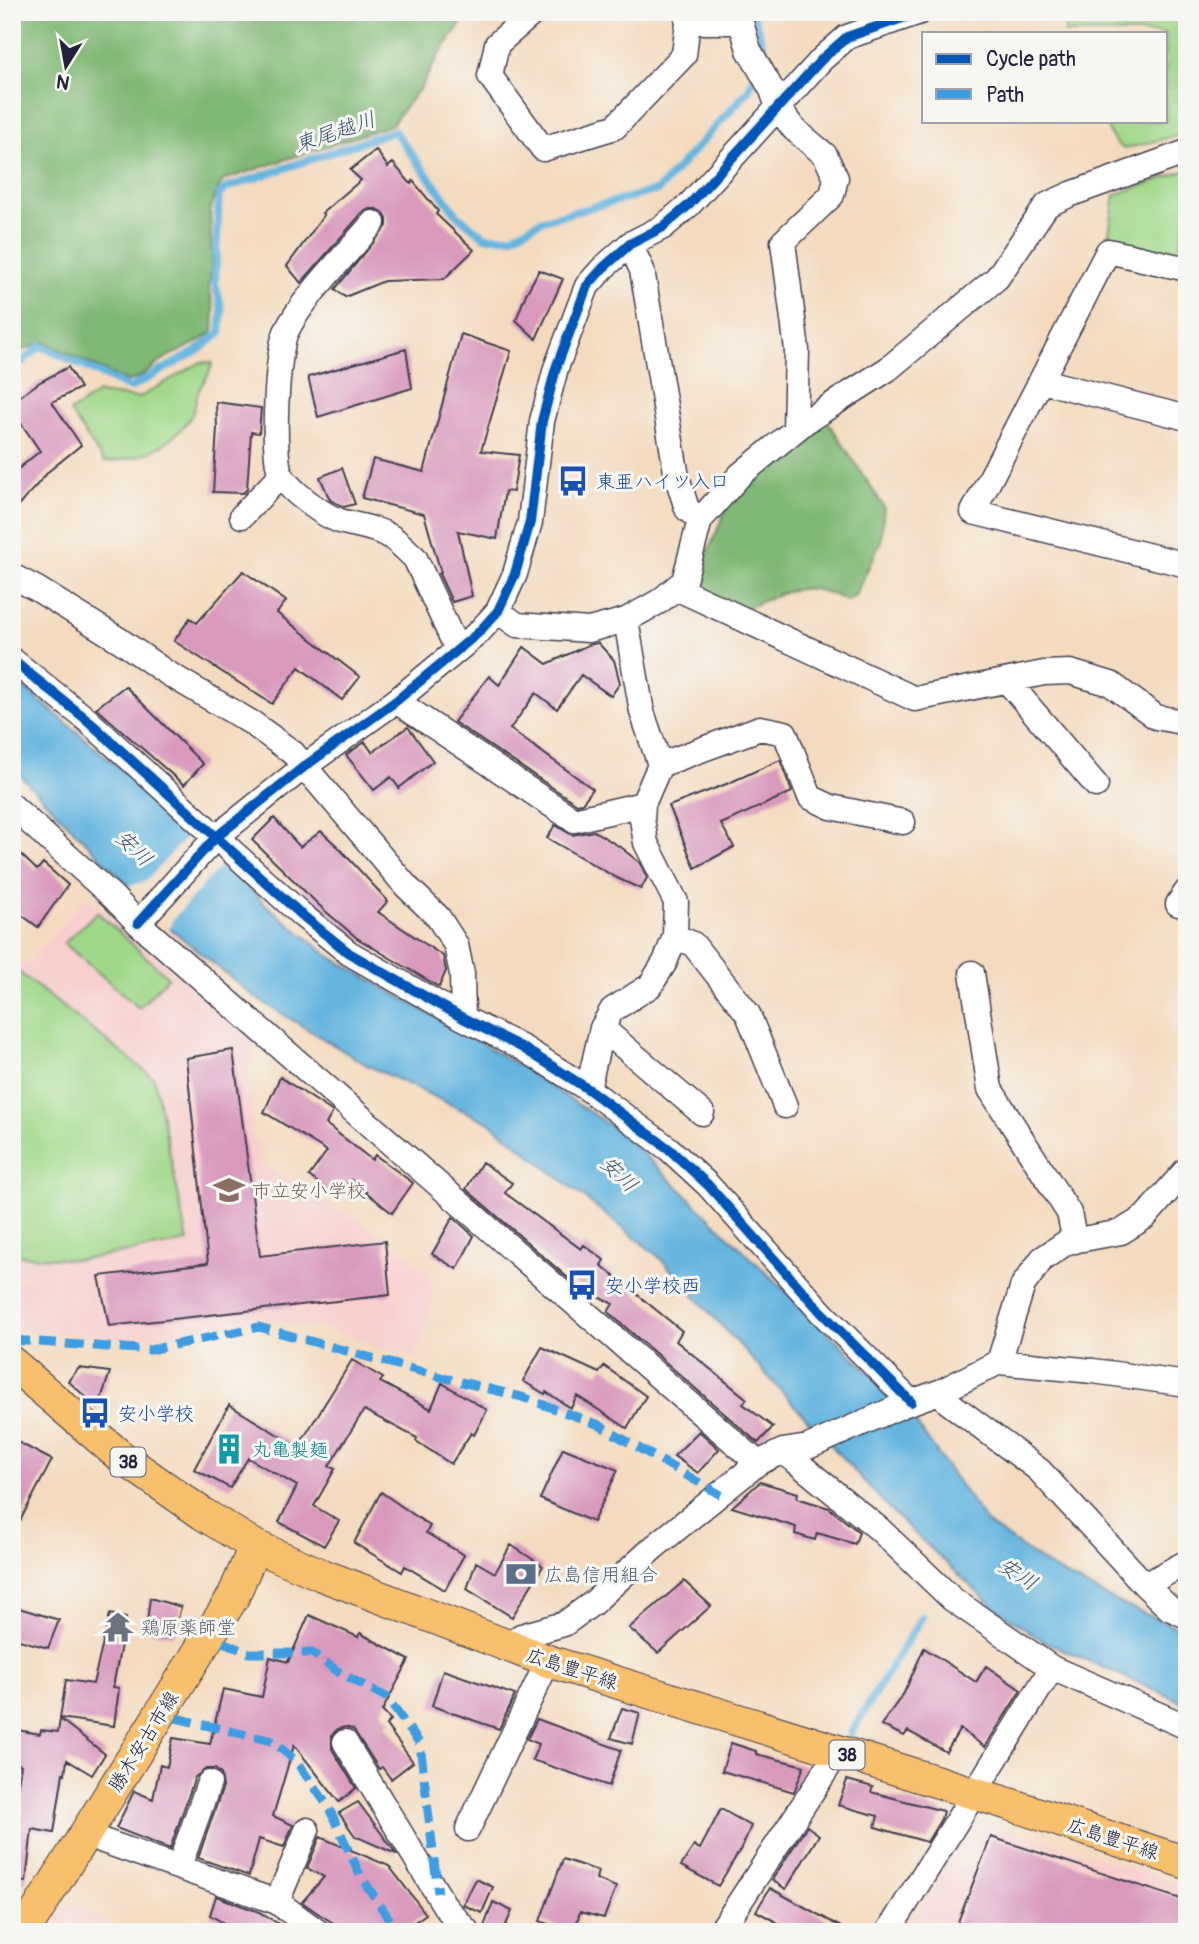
<svg xmlns="http://www.w3.org/2000/svg" width="1199" height="1944" font-family="Pangolin,'Klee One',sans-serif">
<style>
.built{fill:#f7d0ce}
.green{fill:#a0d889;stroke:#617d62;stroke-width:2}
.forest{fill:#80b875;stroke:#516d58;stroke-width:2}
.water{fill:#65b5df;stroke:#446c8d;stroke-width:2}
.pier{fill:#f4dbbf}
.lines{fill:none;stroke-linecap:round;stroke-linejoin:round}
.stream{stroke:#65b5df;stroke-width:8}
.building{fill:#d899bd}
.minor-casing{stroke:#423e4f;stroke-width:27}
.major-casing{stroke:#423e4f;stroke-width:34}
.minor{stroke:#fff;stroke-width:24}
.major{stroke:#f8bf6c;stroke-width:32}
.quiet{stroke:#3c9ce2;stroke-width:9;stroke-dasharray:18 9;stroke-linecap:butt}
.cycleway-casing{stroke:#f6f6f2;stroke-width:15}
.cycleway{stroke:#0057b8;stroke-width:10}
.labels{text-anchor:middle;stroke-width:6;stroke-linejoin:round;paint-order:stroke}
.shield{fill:#f6f6f2;stroke:#626272;stroke-width:2}
.shield-label{font-size:18px;font-weight:bold;fill:#22223b}
.transit-label{font-size:19px;fill:#164399;stroke:#f6f6f2;text-anchor:start}
.education-label{font-size:19px;fill:#785e54;stroke:#f6f6f2;text-anchor:start}
.culture-label{font-size:19px;fill:#0d838f;stroke:#f6f6f2;text-anchor:start}
.service-label{font-size:19px;fill:#4e5e75;stroke:#f6f6f2;text-anchor:start}
.worship-label{font-size:19px;fill:#5b616d;stroke:#f6f6f2;text-anchor:start}
.street-label{font-size:19px;fill:#22223b;stroke:#f6f6f2}
.water-label{font-size:21px;font-style:italic;fill:#395574;stroke:#f6f6f2}
</style>
<rect width="100%" height="100%" fill="#f6f6f2"/>
<filter id="ink" filterUnits="userSpaceOnUse"><feTurbulence type="fractalNoise" baseFrequency=".0143" numOctaves="2"/><feDisplacementMap in="SourceGraphic" scale="14" xChannelSelector="R" yChannelSelector="G"/><feConvolveMatrix kernelMatrix="1 2 1 2 8 2 1 2 1" color-interpolation-filters="sRGB"/></filter>
<filter id="wash" filterUnits="userSpaceOnUse"><feTurbulence type="fractalNoise" baseFrequency=".00686" numOctaves="4" result="noise"/><feDisplacementMap in="SourceGraphic" scale="28" xChannelSelector="R" yChannelSelector="G"/><feGaussianBlur stdDeviation="1.57" result="paint"/><feColorMatrix in="noise" values="0 0 0 0 0 0 0 0 0 0 0 0 0 0 0 0 0 1.4 0 .05"/><feComposite in="paint" operator="in"/></filter>
<g filter="url(#wash)">
<rect width="100%" height="100%" fill="#f4dbbf"/>
<path class="built" d="M86,896L259,1041L248,1067L252,1131L263,1165L389,1239L429,1273L433,1295L426,1328L413,1359L327,1329L258,1319L136,1340L19,1330L12,1324V955L27,966Z
M969,1817L1187,1886V1932H905Z
M68,1901L123,1932H48Z"/>
<path class="green" d="M1066,12H1187V133L1124,149C1113,141 1108,134 1106,121H1166V33H1065Z
M1187,170V210L1178,254L1108,240L1115,195Z
M201,362L212,363C210,377 203,380 198,392C195,400 195,411 190,418C168,449 139,460 104,462L70,412L98,393L138,398Z
M97,912L168,977L139,1008L64,943Z
M12,967L154,1078L188,1242L79,1260L12,1255Z"/>
<path class="forest" d="M12,12H465V18L439,55L421,87L391,125L223,180L214,197L210,213L212,261L209,288L214,309L213,332C199,343 185,348 169,356C155,364 142,380 126,381L44,342L12,354Z
M827,420L884,507L881,541L855,596L847,601C799,578 791,591 746,608L702,589L697,578L727,507L743,485Z"/>
<path class="water" d="M12,677L142,787L266,905L328,955L518,1065L623,1134L903,1405L987,1523L1053,1569L1121,1604L1187,1631V1704L1043,1641L990,1604L893,1513L658,1256L490,1123L367,1065L256,998L171,929L12,767Z"/>
<path class="pier" d="M193,830L225,861L173,919L169,931L125,887L146,881Z"/>
<g class="lines">
<path class="stream" d="M752,12L766,55L762,62
M12,370L41,346L130,388L197,351L220,333L222,310L215,283L219,194L226,188L394,131L458,216L485,237H511L543,220L658,190L748,91L756,74
M851,1733L922,1617"/>
</g>
<g id="blocks">
<path class="building" d="M376,150L388,167L393,163L411,184L413,181L438,211L436,214L474,250L444,279L384,281L345,297L335,289L387,226V219L383,212L376,209H369L362,213L301,283L287,266L324,215L322,213L361,180L350,170Z
M539,270L563,279L536,339L516,320L526,294Z
M461,334L511,351L481,451L519,455L513,492L505,491L497,539L458,531L472,596L452,602L439,574L441,573L424,514L362,498L373,459L424,472Z
M406,349L412,388L318,417L308,377Z
M68,367L80,388L52,402L81,445L49,471L12,513V474L40,451L12,410V402L40,382Z
M216,402L261,408L259,433L251,432L247,489L243,493L213,492L217,428Z
M342,468L355,504L344,507L330,500L320,477Z
M243,571L286,601L277,613L360,677L342,700L299,667L272,704L174,641L190,618L197,623Z
M598,643L614,660L620,683L611,696L581,675L557,709L536,693L510,729L593,789L582,803L577,804L454,722L489,676L499,685L524,647L547,664L588,645Z
M125,686L203,764L184,785L96,708Z
M408,727L433,761L399,788L391,777L374,790L346,755L365,742L372,752Z
M780,760L792,792L721,824L734,847L695,868L669,806L729,783Z
M274,818L300,847L321,831L339,848L388,901L378,912L443,956L446,971L439,987L357,938L324,910L252,840Z
M555,825L572,835L594,831L625,850V851L640,863L647,878L641,889L617,878L547,838Z
M12,846L37,870L43,863L68,885L38,927L12,908Z
M233,1050L260,1256L385,1241L390,1295L109,1326L99,1276L208,1263L186,1058Z
M280,1077L333,1112L326,1124L372,1160L375,1155L413,1183L392,1213L351,1180L337,1197L309,1176L327,1151L264,1112Z
M482,1162L512,1183L505,1193L581,1249L584,1245L604,1260L601,1265L682,1331L676,1341L747,1399L743,1404L773,1427L758,1443L608,1312L613,1304L576,1285L466,1189Z
M453,1217L474,1236L457,1269L432,1254Z
M542,1347L599,1373L604,1366L646,1396L627,1428L577,1396L571,1408L546,1392L545,1394L523,1381Z
M352,1360L383,1378L380,1382L431,1409L442,1383L487,1410L474,1435L471,1433L451,1464L416,1441L417,1438L364,1410L329,1466L335,1469L314,1506L339,1521L324,1546L279,1522L297,1486L248,1458L230,1488L194,1469L229,1405L298,1447Z
M79,1368L110,1372L98,1408L68,1381Z
M699,1431L719,1449L698,1473L674,1456Z
M12,1439L52,1460L12,1536Z
M563,1448L618,1470L593,1522L540,1499Z
M760,1482L798,1493L797,1498L829,1508L859,1532L855,1544L817,1533L815,1540L795,1534L796,1527L732,1507Z
M381,1492L430,1526L426,1533L464,1555L445,1590L405,1566L402,1572L354,1543Z
M511,1545L543,1566L512,1617L467,1589L476,1562L495,1573Z
M684,1581L711,1606L658,1653L629,1628Z
M150,1598L181,1607L173,1636L146,1630Z
M12,1606L59,1620L48,1648L12,1638Z
M110,1614L126,1618L113,1687L119,1688L114,1726L60,1718L66,1680L93,1684Z
M309,1615L358,1637L360,1633L409,1660L382,1711L391,1720L386,1725L413,1762L391,1779L382,1767L379,1769L353,1729L345,1727L338,1729L332,1735V1749L356,1788L339,1802L294,1745L273,1816L293,1825L284,1847L259,1839L249,1876L198,1858L223,1787L221,1774L215,1769H206L195,1777L170,1849L116,1828L134,1791L153,1799L160,1765L167,1767L173,1738L210,1744L223,1689L262,1697L270,1657L288,1662Z
M924,1648L976,1682L986,1666L1021,1690L985,1747L960,1729L946,1752L908,1731L904,1736L881,1725L904,1693Z
M443,1670L515,1695L499,1729L432,1706Z
M622,1708L640,1713L632,1744L611,1738Z
M60,1719L105,1754L92,1775L67,1760L65,1774L63,1773L54,1833L32,1829L26,1882L12,1881V1821L21,1765L12,1762V1748L17,1730L40,1734L41,1730L58,1732Z
M537,1719L621,1750L609,1786L532,1760L539,1744L527,1739Z
M731,1743L756,1751V1754L804,1766L794,1792L722,1771Z
M847,1780L873,1787L871,1792L943,1811L941,1819L927,1842L875,1827L878,1816L838,1805Z
M358,1802L390,1845L396,1854L355,1836L339,1813Z
M721,1809L751,1826L742,1847L718,1886L681,1866L694,1846L700,1849Z
M807,1826L819,1835L786,1889L772,1880Z
M320,1837L389,1866L426,1914L400,1932H348L319,1914L302,1902L324,1877L307,1868Z
M991,1837L1187,1901V1932H954Z
M563,1859L598,1871L596,1879L616,1887L604,1918L580,1912L574,1932L540,1921Z
M476,1879L493,1887L482,1913L463,1905Z
M770,1888L850,1932H795L756,1911Z
M216,1896L259,1912L292,1932H239L210,1915Z
M493,1902L512,1911L503,1932H482Z"/>
</g>
</g>
<g filter="url(#ink)">
<use href="#blocks" fill-opacity="0" stroke="#423e4f" stroke-width="2"/>
<g class="lines">
<g class="minor-casing">
<path id="minor" d="M534,12L497,44L490,76L543,149L615,127L684,55L688,22L686,12
M738,12L749,50L772,90L778,108L794,129L825,155L836,178L832,195L783,242L797,350L795,430
M688,22H740
M373,223C347,254 303,297 286,332C277,353 271,455 281,475C285,482 293,490 299,495C311,505 325,516 340,521C357,526 375,527 391,537C400,543 407,551 415,558L457,649
M630,244L642,270L677,477L687,509L700,520
M1187,269L1108,251L973,512L1187,565
M1042,381L1187,418
M242,516L281,475
M12,576L37,589L121,641L164,671L252,723L293,753L406,886L438,917L456,945L462,974L463,1018
M676,588L915,699L1044,673L1070,672L1111,684L1156,717L1187,723
M498,611L517,625L589,630L626,620L660,601L684,581L700,520L740,475L805,422L888,369L997,278L1047,205L1071,194L1187,152
M12,660L85,718L303,916L349,953L463,1018L523,1048L588,1089L669,1149L708,1185L822,1313L911,1402
M1008,682L1096,785
M396,701L574,820L643,804
M660,765L760,728L785,733L810,797L831,807L903,822
M12,806L113,897L138,923L758,1463
M1178,904L1187,891
M138,923L215,838L305,766L396,701L478,633L498,611L515,574L530,522L542,421L556,368L587,286L603,268L630,244L663,227L689,205L822,59L847,37L920,12
M675,936L693,944L748,1014L785,1106
M972,973L990,1089L1069,1213L1075,1241
M602,1028L702,1113
M588,1089L602,1028L612,1010L650,986L665,962L675,936L676,902L646,843L642,819L643,804L660,765L642,712L626,620
M999,1362L1023,1285L1042,1259L1067,1242L1121,1232L1145,1217L1187,1169
M942,1391L948,1402L1039,1470L1145,1585L1169,1608L1187,1616
M783,1451L879,1529L952,1599L1052,1668L1187,1727
M1145,1585L1187,1562
M507,1646L521,1636L564,1624L593,1603L653,1548L758,1463L783,1451L808,1447L903,1405L942,1391L999,1362L1093,1371L1187,1384
M345,1742L446,1908L468,1932
M468,1829L548,1661
M86,1835L277,1902L318,1932
M179,1867L209,1783
M277,1902L307,1830
M720,1932L838,1752
M888,1932L1052,1668"/>
</g>
<g class="major-casing">
<path id="major" d="M12,1363L120,1456L203,1514L255,1546L322,1575L548,1661L1009,1804L1187,1863
M24,1932L233,1597L255,1546"/>
</g>
<use href="#minor" class="minor"/>
<use href="#major" class="major"/>
<path class="quiet" d="M12,1340L150,1350L259,1327L441,1377L522,1397L597,1424L721,1495
M223,1642L248,1653H312L340,1673L386,1697L420,1744L438,1893
M176,1718L272,1741L296,1761L328,1806L361,1877L398,1932"/>
<g class="cycleway-casing">
<path id="cycleway" d="M12,660L85,718L303,916L349,953L463,1018L523,1048L588,1089L669,1149L708,1185L822,1313L911,1402
M138,923L215,838L305,766L396,701L478,633L498,611L515,574L530,522L542,421L556,368L587,286L603,268L630,244L663,227L689,205L822,59L847,37L920,12"/>
</g>
<use href="#cycleway" class="cycleway"/>
</g>
</g>
<defs>
<g id="bus-bare" transform="scale(2.415)"><path d="M-5-6H5V4H4V6H2V4H-2V6H-4V4H-5ZM-3.5-4V0h7V-4ZM-3.5 1.2v1.5H-2V1.2ZM2 1.2v1.5H3.5V1.2Z" fill="#1a4fb4" stroke="#f6f6f2" stroke-width="2.5" paint-order="stroke"/></g>
<g id="school-bare" transform="scale(2.415)"><path d="M0-5L7-2L0 1L-7-2ZM-4 1L0 2.5L4 1V4Q0 6-4 4Z" fill="#8d6e63" stroke="#f6f6f2" stroke-width="2.5" paint-order="stroke"/></g>
<g id="building-bare" transform="scale(2.415)"><path d="M-4-6H4V6H1V3H-1V6H-4ZM-2.5-4.3h1.7v1.8h-1.7ZM.8-4.3h1.7v1.8H.8ZM-2.5-1h1.7V.8h-1.7ZM.8-1h1.7V.8H.8Z" fill="#0f9aa8" stroke="#f6f6f2" stroke-width="2.5" paint-order="stroke"/></g>
<g id="bank-bare" transform="scale(2.415)"><path d="M-6-4H6V4H-6ZM0-2.3a2.3 2.3 0 1 0 0 4.6a2.3 2.3 0 1 0 0-4.6Z" fill="#5c6f8a" stroke="#f6f6f2" stroke-width="2.5" paint-order="stroke"/></g>
<g id="temple-bare" transform="scale(2.415)"><path d="M0-6L5-2H3V0L6.5 2.5H4V6H1.5V3h-3V6H-4V2.5H-6.5L-3 0V-2H-5Z" fill="#6b7280" stroke="#f6f6f2" stroke-width="2.5" paint-order="stroke"/></g>
</defs>
<g fill-rule="evenodd">
<use href="#bus-bare" x="573" y="481"/>
<use href="#school-bare" x="229" y="1190"/>
<use href="#bus-bare" x="582" y="1285"/>
<use href="#bus-bare" x="95" y="1413"/>
<use href="#building-bare" x="229" y="1449"/>
<use href="#bank-bare" x="521" y="1574"/>
<use href="#temple-bare" x="118" y="1627"/>
</g>
<g class="labels">
<g class="shield">
<rect x="110.5" y="1447.5" width="35" height="29" rx="5"/>
<rect x="829.5" y="1740.5" width="35" height="29" rx="5"/>
</g>
<g class="shield-label">
<text x="128" y="1468">38</text>
<text x="847" y="1761">38</text>
</g>
<g class="transit-label">
<text x="596" y="488">東亜ハイツ入口</text>
<text x="605" y="1292">安小学校西</text>
<text x="118" y="1420">安小学校</text>
</g>
<g class="education-label">
<text x="252" y="1197">市立安小学校</text>
</g>
<g class="culture-label">
<text x="252" y="1456">丸亀製麺</text>
</g>
<g class="service-label">
<text x="544" y="1581">広島信用組合</text>
</g>
<g class="worship-label">
<text x="141" y="1634">鶏原薬師堂</text>
</g>
<g class="street-label">
<text transform="translate(572 1668) rotate(18)" y="7">広島豊平線</text>
<text transform="translate(143 1741) rotate(-58)" y="7">勝木安古市線</text>
<text transform="translate(1113 1838) rotate(18)" y="7">広島豊平線</text>
</g>
<g class="water-label">
<text transform="translate(335 132) rotate(-19)" y="7">東尾越川</text>
<text transform="translate(134 848) rotate(44)" y="7">安川</text>
<text transform="translate(619 1174) rotate(44)" y="7">安川</text>
<text transform="translate(1018 1574) rotate(33)" y="7">安川</text>
</g>
</g>
<rect width="1199" height="1944" fill="none" stroke="#f6f6f2" stroke-width="42"/>
<rect x="922" y="32" width="245" height="91" fill="#f6f6f2" stroke="#a1a1a9" stroke-width="2"/>
<rect x="936" y="54" width="35" height="10" fill="#0057b8" stroke="#a1a1a9" stroke-width="2"/>
<text x="986" y="66" font-size="21" fill="#22223b">Cycle path</text>
<rect x="936" y="89" width="35" height="10" fill="#3c9ce2" stroke="#a1a1a9" stroke-width="2"/>
<text x="986" y="102" font-size="21" fill="#22223b">Path</text>
<g transform="translate(66 66) rotate(191)" stroke="#f6f6f2" stroke-width="5" paint-order="stroke">
<path d="M0-5L12 26L0 18L-12 26Z" fill="#22223b"/>
<text y="-10" font-size="19" font-weight="bold" text-anchor="middle" fill="#22223b">N</text>
</g>
</svg>
